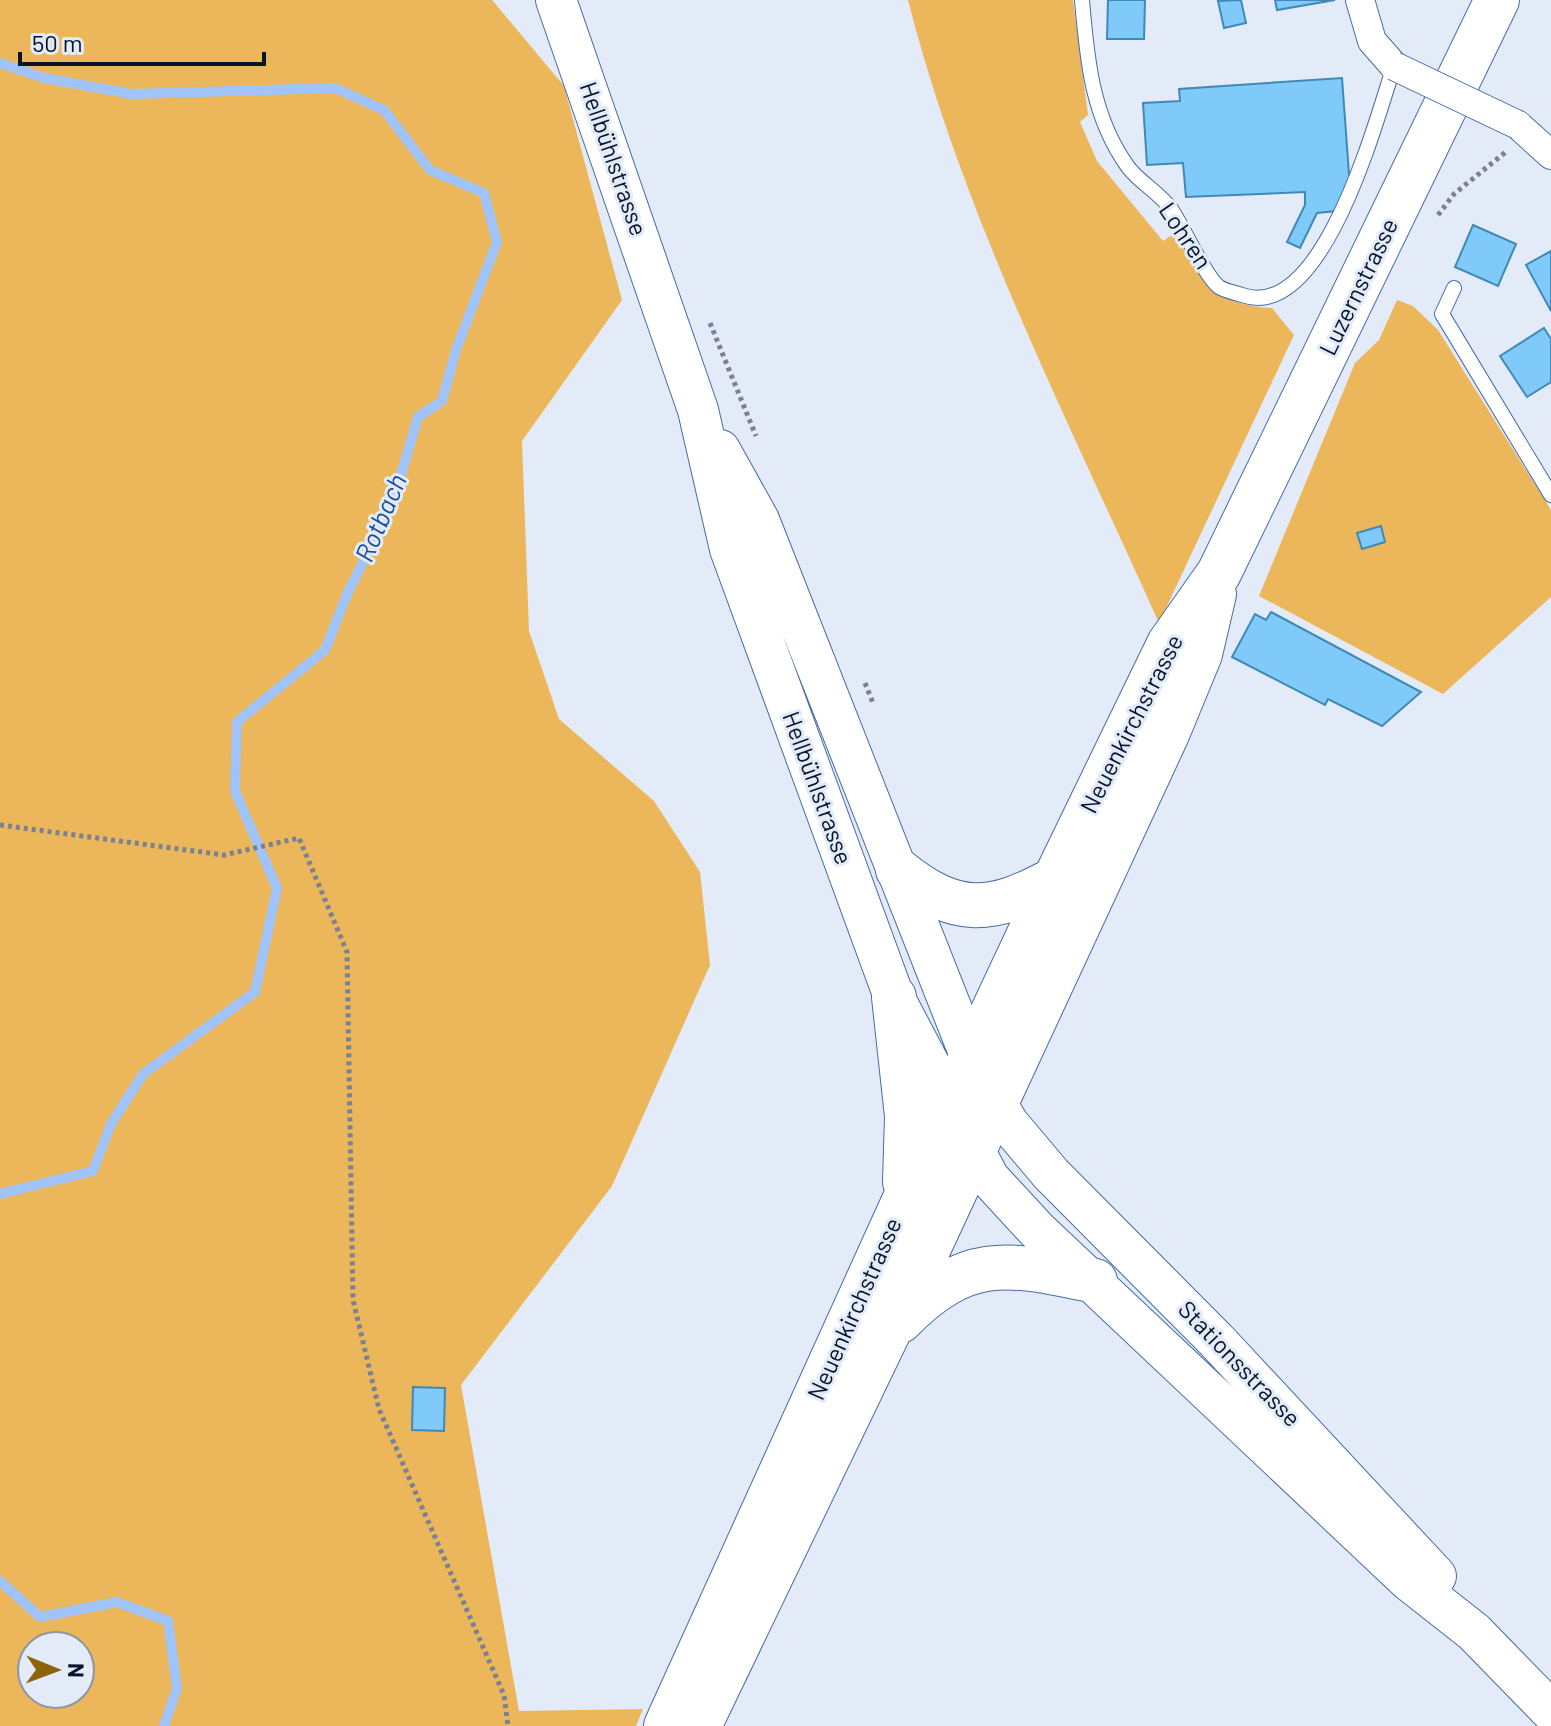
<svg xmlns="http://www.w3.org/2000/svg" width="1551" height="1726" font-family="Barlow,sans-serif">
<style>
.green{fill:#ecb65b;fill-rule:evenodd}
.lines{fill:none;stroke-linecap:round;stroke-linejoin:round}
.stream{stroke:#a0c4fa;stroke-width:10}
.building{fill:#80cafa;stroke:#4089b6;stroke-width:2}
.service-casing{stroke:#466ca5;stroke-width:16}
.minor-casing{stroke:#466ca5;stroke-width:30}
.secondary-casing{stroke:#466ca5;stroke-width:42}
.primary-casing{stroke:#466ca5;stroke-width:46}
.path{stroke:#778394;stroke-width:5;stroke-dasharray:4 4;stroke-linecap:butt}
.service{stroke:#fff;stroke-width:14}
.minor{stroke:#fff;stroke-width:28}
.secondary{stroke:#fff;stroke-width:40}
.primary{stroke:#fff;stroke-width:44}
.minor-bridge-casing{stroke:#466ca5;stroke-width:30;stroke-linecap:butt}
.minor-bridge{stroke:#fff;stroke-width:28}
.labels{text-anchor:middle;stroke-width:6;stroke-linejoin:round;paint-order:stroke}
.street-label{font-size:24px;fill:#06152b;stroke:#e3ebf8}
.water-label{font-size:26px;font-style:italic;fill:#174d9a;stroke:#e3ebf8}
</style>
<rect width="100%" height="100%" fill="#e3ebf8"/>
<path class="green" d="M0,0H492L564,86L622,300L522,441L529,631L559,719L654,801L700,872L710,965L612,1186L461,1385L519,1711L643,1709L636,1726H0ZM32,1646H80V1694H32Z
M908,0H1073L1088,115L1080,122L1097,161L1163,241L1175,233C1201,277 1216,306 1272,308L1294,335L1159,623C1068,420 963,216 908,0Z
M1397,300L1413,306L1438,330L1551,510V597L1443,694L1259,596L1355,363L1379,340Z"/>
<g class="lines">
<path class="stream" d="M0,63L44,78L132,94L335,88L384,110L430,170L484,193L497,242L456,350L442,401L418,417L392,505L348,592L325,650L237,722L235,791L277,888L255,992L143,1074L111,1124L93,1171L0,1194
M0,1581L40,1617L117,1602L168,1621L177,1688L164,1726"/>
</g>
<path class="building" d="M1108,0H1145L1144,39H1107Z
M1241,0L1246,23L1224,28L1218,1Z
M1275,0H1335L1277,10Z
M1342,78L1350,188L1336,211L1317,213L1300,248L1287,242L1305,205V192L1186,197L1183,163L1147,165L1143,103L1180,101L1179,89Z
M1473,225L1516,244L1498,286L1455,267Z
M1551,251V311L1526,265Z
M1544,328L1551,339V382L1527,397L1500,356Z
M1381,526L1385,542L1362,549L1357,533Z
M1271,612L1421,692L1382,726L1328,699L1325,705L1232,657L1255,614L1266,620Z
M413,1387L445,1388L444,1431L412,1430Z"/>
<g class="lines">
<g class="service-casing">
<path id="service" d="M1082,0C1087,60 1092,117 1128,167C1140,183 1160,193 1171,209C1184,228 1204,275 1219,287C1225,291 1236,293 1242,295C1323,324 1376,120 1394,66
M1454,288L1442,314L1551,495"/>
</g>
<g class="minor-casing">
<path id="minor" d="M1360,0L1372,41L1394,66
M1518,125L1551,155"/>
</g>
<g class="secondary-casing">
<path id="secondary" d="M556,0L698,410L730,549L894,997L989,1178L1037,1230L1408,1580L1474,1632L1551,1711
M720,450L759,520L971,1058L1008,1123L1051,1174L1217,1341L1436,1576"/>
</g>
<g class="primary-casing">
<path id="primary" d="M898,870C956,917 991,914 1055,879
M894,997L907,1116L905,1182
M900,1321C968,1252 1008,1263 1095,1281
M666,1726L904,1201L1055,879L1169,644L1219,573L1497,0
M699,1726L925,1256L1167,734L1200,654L1214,594"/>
</g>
<path class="path" d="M1438,215L1454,194L1507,151
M710,323L756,436
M865,683L873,703
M0,825L224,855L299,838L347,952L353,1300L379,1409L504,1695L508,1726"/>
<use href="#service" class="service"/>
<use href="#minor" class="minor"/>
<use href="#secondary" class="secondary"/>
<use href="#primary" class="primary"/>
<g class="minor-bridge-casing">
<path id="minor-bridge" d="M1394,66L1518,125"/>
</g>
<use href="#minor-bridge" class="minor-bridge"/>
</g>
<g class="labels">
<g class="street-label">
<text transform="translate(613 159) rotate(71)" y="8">Hellbühlstrasse</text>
<text transform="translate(1185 236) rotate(56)" y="8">Lohren</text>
<text transform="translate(1359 287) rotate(-64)" y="8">Luzernstrasse</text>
<text transform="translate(1132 724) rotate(-63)" y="8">Neuenkirchstrasse</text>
<text transform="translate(817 788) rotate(70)" y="8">Hellbühlstrasse</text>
<text transform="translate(855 1309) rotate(-66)" y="8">Neuenkirchstrasse</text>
<text transform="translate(1239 1364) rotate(46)" y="8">Stationsstrasse</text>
</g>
<g class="water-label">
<text transform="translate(381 518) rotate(-67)" y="9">Rotbach</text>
</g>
</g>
<g transform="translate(56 1670) rotate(91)"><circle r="38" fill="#e3ebf8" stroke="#8b95a6" stroke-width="2"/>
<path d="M0-6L14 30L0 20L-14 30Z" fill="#8e640a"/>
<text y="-12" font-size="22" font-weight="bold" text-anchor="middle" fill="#06152b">N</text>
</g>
<path d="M20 52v12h244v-12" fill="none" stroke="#06152b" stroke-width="4"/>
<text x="32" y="52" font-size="24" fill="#06152b" stroke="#e3ebf8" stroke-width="6" paint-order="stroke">50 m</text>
</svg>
